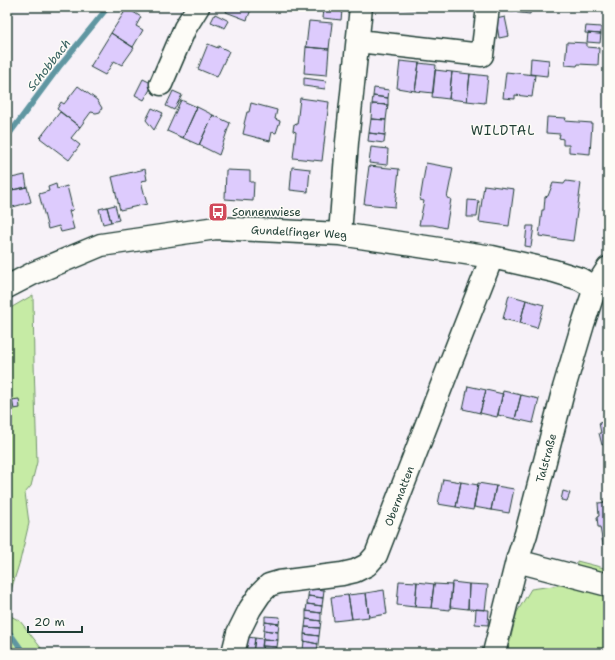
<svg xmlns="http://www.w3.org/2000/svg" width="615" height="660" font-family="'Shantell Sans',sans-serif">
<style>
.green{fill:#c6eba5;stroke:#72946c}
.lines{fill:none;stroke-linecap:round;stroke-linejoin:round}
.stream{stroke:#5e96a1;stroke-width:5.5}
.building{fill:#ddcbfd;stroke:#1f3d34}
.minor-casing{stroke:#1f3d34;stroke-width:25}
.minor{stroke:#fdfcf7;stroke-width:22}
.labels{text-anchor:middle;stroke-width:3;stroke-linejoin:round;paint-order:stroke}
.poi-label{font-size:11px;fill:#1f3d34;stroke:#fdfcf7;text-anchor:start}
.street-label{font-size:11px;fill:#1f3d34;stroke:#fdfcf7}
.water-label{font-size:12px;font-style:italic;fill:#396261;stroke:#fdfcf7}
.quarter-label{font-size:13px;letter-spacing:1px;fill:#1f3d34;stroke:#fdfcf7}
</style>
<rect width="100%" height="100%" fill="#f7f2f8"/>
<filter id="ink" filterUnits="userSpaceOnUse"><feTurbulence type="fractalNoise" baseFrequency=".025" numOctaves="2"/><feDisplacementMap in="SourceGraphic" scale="8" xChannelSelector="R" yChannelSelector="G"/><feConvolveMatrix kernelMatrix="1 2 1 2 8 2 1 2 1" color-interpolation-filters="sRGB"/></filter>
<g filter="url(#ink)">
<path class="green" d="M33,295L34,363L37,462L31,486L25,493L29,523L20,561L11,590L7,592V310Z
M577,561L608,569V653H507L517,612L531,589L575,583Z
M7,614L20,621L45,653H7Z"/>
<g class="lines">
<path class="stream" d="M7,137L59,67L108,7
M7,629L24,653"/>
</g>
<path class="building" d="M228,7H252L247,20L226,12Z
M384,7H420L419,10Z
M442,7H468V10L442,9Z
M504,7H531L530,14L503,11Z
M127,8L141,17L136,26L143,30L133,47L111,33Z
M324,9L342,11L341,20L323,18Z
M215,14L229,21L225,28L211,22Z
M505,17L509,36L499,38L496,19Z
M309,21L332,23L329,49L306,47Z
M586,26L601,27V34L585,33Z
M111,33L134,48L122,65L114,61L105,75L90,67Z
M588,33L601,34L600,43L587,42Z
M567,42L587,43V47L599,48L598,65L578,64L577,66L565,65Z
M208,44L218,48V46L229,51L217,77L198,69Z
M306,47L329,49L327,75L304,73Z
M531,58L549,60L547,76L530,74Z
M400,61L419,63L415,91L397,88Z
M419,63L436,65L433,93L415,91Z
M435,70L452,72L449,99L432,97Z
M452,72L470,74L467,101L449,99Z
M506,72L535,75L532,97L515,95V99L503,98Z
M470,74L488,76L485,103L467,101Z
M304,78L326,81L325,89L304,86Z
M143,79L153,84L144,100L135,95Z
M78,86L97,100L102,108L100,112L96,113L91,112L80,127L57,109L61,102L64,104Z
M374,88L389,90L388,98L373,96Z
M173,91L182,95L174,110L166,106Z
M373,96L388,98V105L372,104Z
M300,98L329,102L322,161L293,158L296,132L293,131L294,124L297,125Z
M181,100L197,107L183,138L167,131Z
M251,103L277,110L275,119L280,121L276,133L272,132L270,141L243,134L245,125L244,124L247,112H249Z
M372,104L388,105L386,120L371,119Z
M197,107L213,115L199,145L183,138Z
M152,108L163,113L154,130L146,120Z
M60,112L80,127L71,138L80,145L69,160L40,138Z
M213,115L230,123L219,155L199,145Z
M547,117L566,118L565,121L592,123L590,154L569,152V145H563V139L559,138L560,134L546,133Z
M371,119L386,120L385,135L369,133Z
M369,133L385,135L384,143L368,141Z
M371,147L388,149L387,165L369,163Z
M426,163L453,168L447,198L451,199L446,228L433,225H419L424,201L420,200Z
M369,166L399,169L395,207L364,204Z
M292,167L310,169L308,192L290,190Z
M145,169L147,180L141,181L147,204L120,210L112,177Z
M226,170L250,171V182H254L253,201L225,199Z
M25,175L27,187L7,191V179Z
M566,181L581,183L573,241L539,236L542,210H544L545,197L548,196L553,183L564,184Z
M56,184L57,189L67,186L73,210L69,211L74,229L61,232L59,226L48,229L39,194L49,191L48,187Z
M484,185L514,189L509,226L479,222Z
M27,187L31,202L9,208L8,204H7V191Z
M468,200L479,201L477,217H467Z
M115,205L119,220L111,222L107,207Z
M107,207L111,222L103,224L99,209Z
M527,226H534L531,247L525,246Z
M7,233H11L8,250H7Z
M509,295L526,300L520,323L503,319Z
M526,300L544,305L537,328L520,323Z
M468,386L486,390L480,413L463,409Z
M486,390L503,394L497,417L480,413Z
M503,391L521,395L515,419L498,415Z
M521,395L539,399L533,423L515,419Z
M19,399L20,408L14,409L12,400Z
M608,421V459H607L604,444L602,445L599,433H601L599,423Z
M443,479L461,482L456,507L438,504Z
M461,482L478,485L473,510L456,507Z
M478,483L496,486L491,510L474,507Z
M496,486L514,489L509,513L491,510Z
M563,491L570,493L567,501L561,500Z
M608,502V545H603L600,527H598L597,517L599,516L598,503Z
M399,581L417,582L415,607L397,605Z
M417,582L434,584L431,608L415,607Z
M452,582L469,584L468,609L450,607Z
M434,584L452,585L450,610L431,608Z
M469,584L488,585L485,610L468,609Z
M309,589L324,590L323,598L308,596Z
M384,590L387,614L369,617L366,593Z
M366,593L369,617L352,619L348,595Z
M348,595L352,619L334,621L331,597Z
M308,596L323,598L322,606L307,604Z
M307,604L322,606L321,613L306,611Z
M476,609L489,610L488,625L475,624Z
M306,611L321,613V621L306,619Z
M265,616L280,617L279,624L265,622Z
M306,619L321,621L320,628L305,627Z
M265,622L279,624L278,632L264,630Z
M305,627L320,628L319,636L304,634Z
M264,630L278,632V640L263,639Z
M304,634L319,636L318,644L304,641Z
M248,637L255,638L253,653L246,652Z
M255,638L263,639L262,653H253Z
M263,639L278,640L277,647L262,646Z
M304,641L318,644L317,652L303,650Z
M262,646L277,647L276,653H262Z
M303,650L317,652V653H302Z"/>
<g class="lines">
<g class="minor-casing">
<path id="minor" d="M358,41L482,55L488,7
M161,84L185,28L198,7
M340,234L347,142L361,7
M7,287L34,273L101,245L216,228L340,234L492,257L554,271L580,279L595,288
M517,561L608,585
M233,653L238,633L250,609L260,594L269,585L279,582L342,574L355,571L367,565L376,555L452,359L492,257
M494,653L517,561L526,534L564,388L583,324L595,288L608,268"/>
</g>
<use href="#minor" class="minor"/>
</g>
</g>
<defs>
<g id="bus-square" transform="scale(1)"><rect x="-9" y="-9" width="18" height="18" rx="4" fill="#d1495b" stroke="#fdfcf7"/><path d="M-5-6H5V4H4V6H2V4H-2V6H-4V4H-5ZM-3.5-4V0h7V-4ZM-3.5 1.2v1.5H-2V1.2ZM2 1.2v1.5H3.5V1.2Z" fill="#fff"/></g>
</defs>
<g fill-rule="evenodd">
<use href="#bus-square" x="218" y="212"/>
</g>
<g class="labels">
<g class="poi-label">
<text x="232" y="216">Sonnenwiese</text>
</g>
<g class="street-label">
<text transform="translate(299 232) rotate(3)" y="4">Gundelfinger Weg</text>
<text transform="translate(546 458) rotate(-75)" y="4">Talstraße</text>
<text transform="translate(399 496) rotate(-69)" y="4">Obermatten</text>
</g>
<g class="water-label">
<text transform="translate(49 65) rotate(-52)" y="4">Schobbach</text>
</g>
<g class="quarter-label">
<text x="503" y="135">WILDTAL</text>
</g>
</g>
<rect width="615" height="660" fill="none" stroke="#fdfcf7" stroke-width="24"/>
<rect x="12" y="12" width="591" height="636" fill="none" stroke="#1f3d34" stroke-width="1.5" filter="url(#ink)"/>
<path d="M28 626v6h54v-6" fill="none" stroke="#1f3d34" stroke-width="2"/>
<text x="34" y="626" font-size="12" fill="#1f3d34" stroke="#fdfcf7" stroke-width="3" paint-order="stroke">20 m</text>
</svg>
